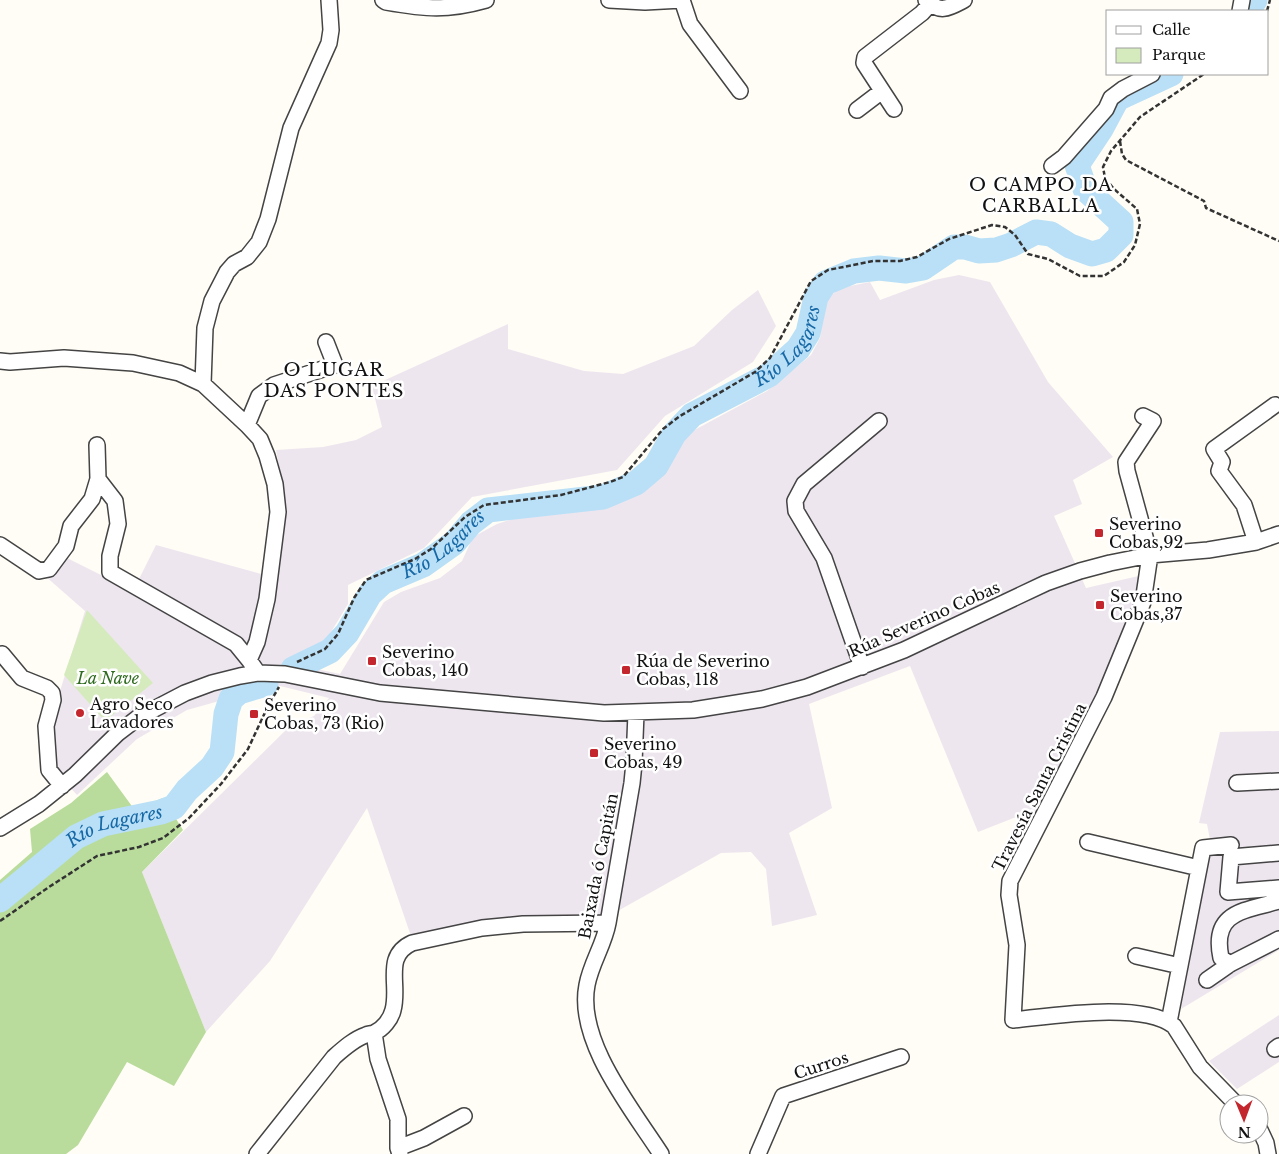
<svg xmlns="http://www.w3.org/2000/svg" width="1279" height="1154" font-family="'Libre Baskerville',serif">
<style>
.industrial{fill:#eee6ef}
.green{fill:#d5ebbd}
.forest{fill:#b9dc9c}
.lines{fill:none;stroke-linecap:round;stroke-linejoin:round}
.river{stroke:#b9e0f7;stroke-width:25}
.minor-casing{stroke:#444;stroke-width:18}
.path{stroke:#333;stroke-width:2.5;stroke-dasharray:5 2.5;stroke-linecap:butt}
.minor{stroke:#fff;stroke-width:15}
.poi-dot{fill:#c4262e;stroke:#fff;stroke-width:2}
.labels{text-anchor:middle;stroke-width:5;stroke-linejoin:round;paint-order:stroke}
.poi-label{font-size:16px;fill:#111;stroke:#fff;text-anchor:start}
.street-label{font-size:16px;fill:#111;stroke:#fff}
.park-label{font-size:16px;font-style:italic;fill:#2f6b1f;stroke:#fff}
.neighbourhood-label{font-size:18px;letter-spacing:1px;fill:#111;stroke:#fff}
.water-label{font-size:18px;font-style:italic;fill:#1768a6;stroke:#fff}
</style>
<rect width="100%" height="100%" fill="#fffdf5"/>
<path class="industrial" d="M959,275L990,282L1048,382L1113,457L1073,480L1082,504L1054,516L1086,588L1143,575L1138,605L1108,682L1032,828L1024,814L978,832L910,666L809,704L832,808L789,833L817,915L772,926L766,869L751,852L721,853L600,921L412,939L367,808L270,961L206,1032L142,872L290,726L314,716L329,698L276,685H249L239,690L230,698L187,710L137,739L77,795L52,768L50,723L85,611L44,575L59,554L133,591L156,545L276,578L287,510L276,450L323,447L356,440L382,427L372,386L508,324V349L584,371L623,374L694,346L732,310L758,290L776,326L753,362L665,416L617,470L472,497L424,548L348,585V604L322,647L287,661L288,663L340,674L384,602L401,592L440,578L462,561L473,537L497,524L531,513L581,510L626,500L656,481L687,434L767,391L811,355L820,338L824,301L840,288L870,282L880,300L934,280Z
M1279,731V950L1181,1009L1211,845L1207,824L1199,823L1220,732Z
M1279,1015V1062L1237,1089L1209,1061Z"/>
<path class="green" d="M87,610L153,683L105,721L64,675Z"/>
<path class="forest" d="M107,772L134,809L163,798L183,830L142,872L206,1032L174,1086L127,1062L78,1145L66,1154H0V880L32,852L30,829L71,803Z"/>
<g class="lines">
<g class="river">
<path d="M1248,11L1255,0"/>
<path id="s1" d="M293,669L330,651L347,633L370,594L383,582L423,565L454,543L471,523L488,510L603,497L636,483L656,466L674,434L692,415L769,375L798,349L808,333L816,297L825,283L854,271L879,268L906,271L923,268L954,247H965L979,251L996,250L1011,245L1036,232L1051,234L1070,246L1092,254L1106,250L1121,235V222L1085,189L1077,165L1101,129L1117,99L1171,74"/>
<path id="s2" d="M0,900L76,837L103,824L161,812L174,807L187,790L212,767L222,752L226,714L231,699L239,692L266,684"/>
</g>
<g class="minor-casing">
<path id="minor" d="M383,0L386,2C426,9 447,11 486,0
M609,0L645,2L682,0L690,24L740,91
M926,0C940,14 949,8 964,0
M1240,11L1242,0
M894,109L864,63L865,57L922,13L930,4
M857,110L882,91
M1052,166L1064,157L1106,109L1111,98L1123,89L1152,74
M0,361L10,362L64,358L133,363L179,373L203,384L247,425L260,439L267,456L275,484L278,512L267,599L257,642L249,660L258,673
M203,384L205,328L212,301L227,272L234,264L247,257L259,242L268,219L291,128L329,43L331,30L329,0
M1143,416L1153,421L1126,462L1127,471L1150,555L1143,602L1104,697L1010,881L1009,895L1017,945L1013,1020C1052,1016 1143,1001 1174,1026L1200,1067L1236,1104
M247,425L259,396L274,385L335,365L326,342
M97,445L98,479L115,501L118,524L110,556V572L236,644L249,660
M1256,542L1244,505L1219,471L1222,462L1214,449L1275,405
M0,545L39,571L49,569L66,546L71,526L92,499L98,479
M2,654L22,678L47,688L52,693L53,700L46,726L49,770L62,786
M862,667L824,558L796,511L795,501L804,484L879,421
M636,713L634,763L632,783L608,923C604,945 591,963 587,985C576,1041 632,1109 661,1154
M1237,783L1279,781
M0,828L39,804L75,775L118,733L139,717L185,693L212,683L240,676L258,673L285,674L380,693L604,713L693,710L762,699L807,687L904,650L1046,583L1080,571L1110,563L1150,555L1208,550L1256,542L1279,534
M1088,842L1199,868
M1279,853L1231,857L1228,892L1279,888
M1136,956L1180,966
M1230,964L1221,958C1211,911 1245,911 1279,901
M1207,980L1230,964L1279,939
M1169,1022L1203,848L1231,845
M374,1033L378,1059L398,1119V1148L400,1154
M1275,1049L1279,1046
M1259,1128L1266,1143L1268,1154
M398,1148L424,1138L464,1116
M257,1154L334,1057C343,1049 354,1039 366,1035C368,1034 371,1034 374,1033C383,1029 391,1019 393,1010C400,985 383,956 412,943L482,928L523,924L608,923
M758,1154L783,1096L901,1057"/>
</g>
<path class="path" d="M1267,11L1270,0
M1120,141L1122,154L1126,160L1204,201L1206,208L1279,241
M297,662L325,649L338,634L354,598L366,580L415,559L431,549L465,517L484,505L561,495L610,482L623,477L663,429L680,416L755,372L770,358L811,281L828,270L873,261H900L917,257L949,239L992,225L1005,227L1015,235L1028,254L1048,259L1080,276H1104L1124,262L1135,245L1140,224L1137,209L1114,189L1105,178L1103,167L1111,151L1140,117L1204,74
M0,921L49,887L97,856L139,847L163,838L189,818L221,784L248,749L268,706L279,687"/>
<use href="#minor" class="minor"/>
</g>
<g class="poi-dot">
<rect x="1094" y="528" width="10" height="10" rx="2.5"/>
<rect x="1095" y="600" width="10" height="10" rx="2.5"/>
<rect x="367" y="656" width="10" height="10" rx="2.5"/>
<rect x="621" y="665" width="10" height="10" rx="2.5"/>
<circle cx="80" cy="713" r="5"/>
<rect x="249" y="709" width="10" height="10" rx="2.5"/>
<rect x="589" y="748" width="10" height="10" rx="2.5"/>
</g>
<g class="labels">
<g class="poi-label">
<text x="1109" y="530">Severino<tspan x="1109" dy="18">Cobas,92</tspan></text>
<text x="1110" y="602">Severino<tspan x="1110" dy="18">Cobas,37</tspan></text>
<text x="382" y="658">Severino<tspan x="382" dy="18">Cobas, 140</tspan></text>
<text x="636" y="667">Rúa de Severino<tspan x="636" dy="18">Cobas, 118</tspan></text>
<text x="90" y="710">Agro Seco<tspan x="90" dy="18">Lavadores</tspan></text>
<text x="264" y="711">Severino<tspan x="264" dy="18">Cobas, 73 (Rio)</tspan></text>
<text x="604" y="750">Severino<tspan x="604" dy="18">Cobas, 49</tspan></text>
</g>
<g class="street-label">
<text transform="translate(924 619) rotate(-24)" y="6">Rúa Severino Cobas</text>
<text transform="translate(1039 787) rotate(-63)" y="6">Travesía Santa Cristina</text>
<text transform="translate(598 866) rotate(-79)" y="6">Baixada ó Capitán</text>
<text transform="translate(821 1065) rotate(-18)" y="6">Curros</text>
</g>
<g class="park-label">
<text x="108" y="684">La Nave</text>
</g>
<g class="neighbourhood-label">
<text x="1041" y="191">O CAMPO DA<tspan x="1041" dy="21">CARBALLA</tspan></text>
<text x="334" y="376">O LUGAR<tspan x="334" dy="21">DAS PONTES</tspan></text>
</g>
<g class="water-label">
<text dy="6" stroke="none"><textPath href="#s1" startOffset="621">Río Lagares</textPath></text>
<text dy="6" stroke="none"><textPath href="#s1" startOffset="201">Río Lagares</textPath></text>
<text dy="6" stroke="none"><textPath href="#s2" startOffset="139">Río Lagares</textPath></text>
</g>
</g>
<rect x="1106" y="10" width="162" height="65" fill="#ffffff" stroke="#a0a0a0"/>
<rect x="1116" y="26" width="25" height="8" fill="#ffffff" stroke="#a0a0a0"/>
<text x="1152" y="35" font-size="15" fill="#111111">Calle</text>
<rect x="1116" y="48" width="25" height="15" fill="#d5ebbd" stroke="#a0a0a0"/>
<text x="1152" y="60" font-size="15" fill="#111111">Parque</text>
<g transform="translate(1244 1119) rotate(179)"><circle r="24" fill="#ffffff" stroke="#a0a0a0"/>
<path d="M0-4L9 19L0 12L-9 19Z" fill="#c4262e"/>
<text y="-8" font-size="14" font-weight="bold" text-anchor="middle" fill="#111111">N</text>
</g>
</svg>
